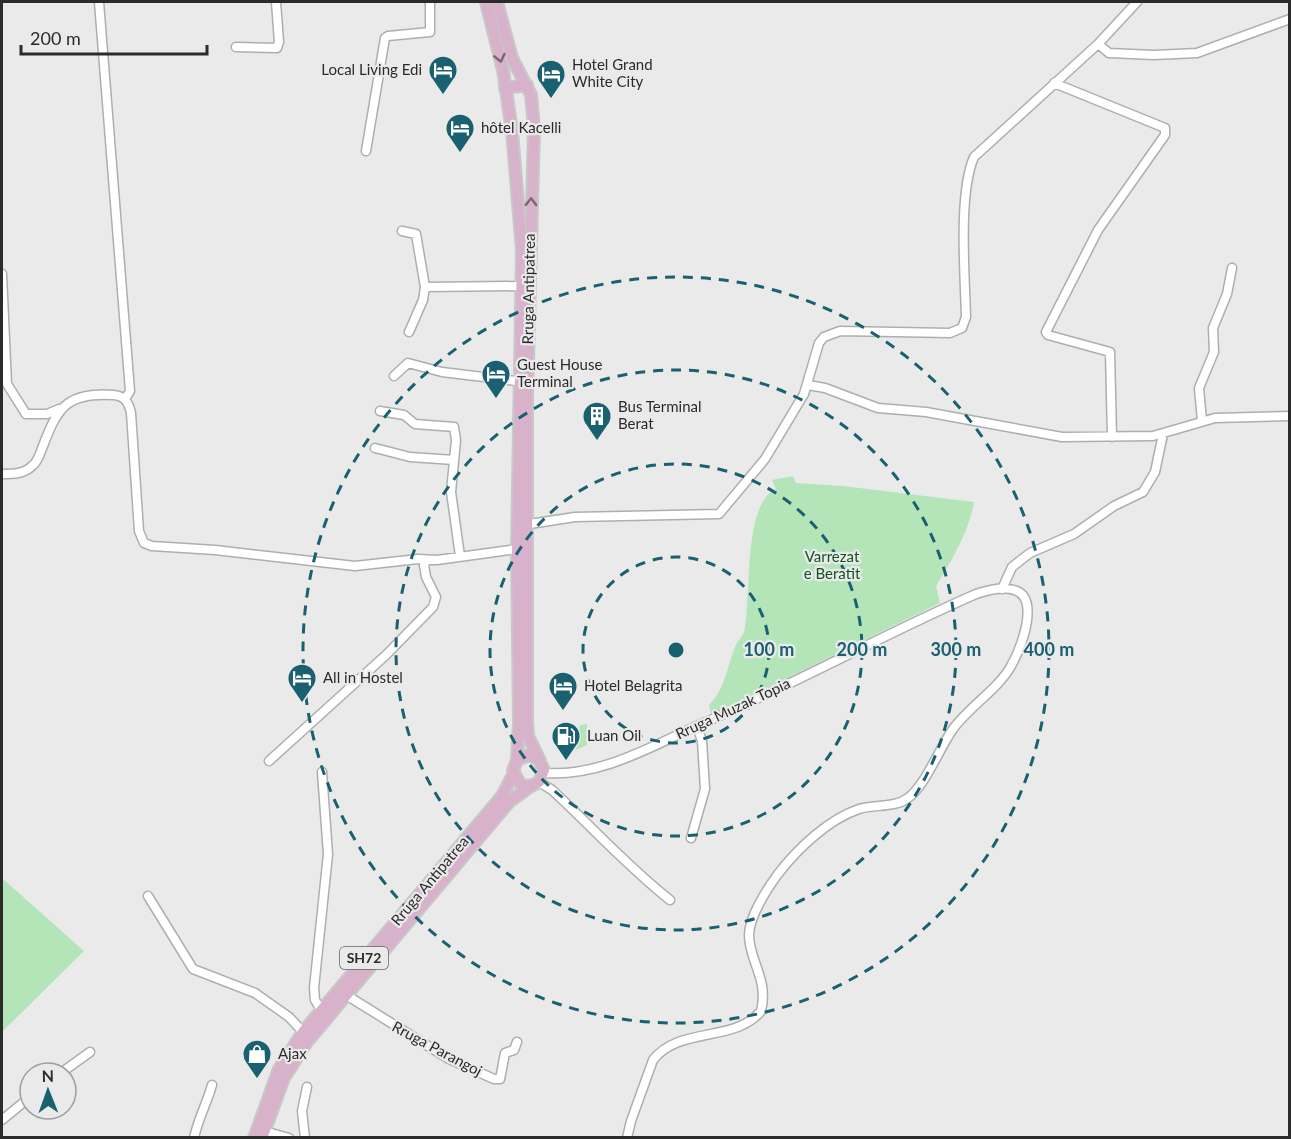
<svg xmlns="http://www.w3.org/2000/svg" width="1291" height="1139" font-family="Lato,sans-serif">
<style>
.green{fill:#b4e5b9}
.lines{fill:none;stroke-linecap:round;stroke-linejoin:round}
.minor-casing{stroke:#adaeaf;stroke-width:11}
.major-casing{stroke:#c8c8c8;stroke-width:14}
.minor{stroke:#fff;stroke-width:8}
.major{stroke:#d8b2cb;stroke-width:10}
.oneway{stroke:#796874}
.ring{fill:none;stroke:#196070;stroke-width:3;stroke-dasharray:10 8}
.labels{text-anchor:middle;stroke-width:4.5;stroke-linejoin:round;paint-order:stroke}
.shield{fill:#eaeaeb;stroke:#646465;stroke-width:1.5}
.shield-label{font-size:14px;font-weight:bold;fill:#2b2b2c}
.poi-label{font-size:15px;fill:#2b2b2c;stroke:#eaeaeb;text-anchor:start}
.street-label{font-size:15px;fill:#2b2b2c;stroke:#eaeaeb}
.park-label{font-size:15px;fill:#115221;stroke:#eaeaeb}
.centre{fill:#196070;stroke:#eaeaeb;stroke-width:3}
.ring-label{font-size:18px;text-anchor:middle;font-weight:bold;fill:#196070;stroke:#eaeaeb;stroke-width:4.5;stroke-linejoin:round;paint-order:stroke}
</style>
<rect width="100%" height="100%" fill="#eaeaeb"/>
<path class="green" d="M793,476L796,483L843,486L974,502C968,534 953,558 936,586L940,603L711,715L709,705C725,689 727,667 735,647C737,641 742,638 744,632C752,598 742,504 776,489L772,480Z
M587,724V745L571,752L563,745L573,738L571,727L579,729L580,725Z
M2,878L84,951L2,1032Z"/>
<g class="lines">
<g class="minor-casing">
<path id="minor" d="M99,2L130,391L125,399
M1098,44L1109,53L1154,55L1197,53L1290,19
M236,47L277,48L279,42L276,2
M1054,83L1165,128V135L1098,230L1046,332L1048,335L1110,352L1112,437
M366,151L385,38L388,36L430,32V2
M402,231L416,234L425,287L423,300L409,332
M2,274L7,384L26,414H47L59,409
M425,287L522,286
M394,376L408,363L442,372L524,382
M808,385L825,388L878,408L926,412L1062,437L1153,436L1215,418L1290,416
M380,411L404,415L415,424L454,427L456,440L451,492L460,556
M1202,421L1199,388L1214,352L1213,328L1227,294L1232,268
M375,448L410,457L454,460
M2,474C13,474 24,474 32,466C38,462 40,453 43,446C58,406 68,392 114,395C125,396 129,403 131,413L139,531L144,543L152,546L215,550L355,566L418,559L437,560L517,549
M523,525L575,517L719,514L765,459L804,394L819,343L824,337L840,331L950,333L962,328L966,317C965,275 958,194 974,157L1098,44L1137,2
M1002,589L1012,567L1030,553L1074,534L1114,506L1143,492L1155,472L1163,434
M269,761L386,655L433,607L436,597L426,577L424,565L427,560
M544,773C600,777 650,747 699,725C793,685 882,635 976,594C991,589 1023,581 1027,605C1030,623 1020,650 1011,666C1000,687 968,708 953,729C940,747 925,786 908,798C895,808 875,804 859,809C829,819 798,848 778,874C767,889 749,917 749,935C749,961 769,979 761,1011C735,1043 679,1026 653,1060L631,1121L627,1138
M539,782L552,790C591,826 628,867 670,900
M691,838L705,789L702,741L697,726
M148,896L193,969L255,993L289,1017L303,1032
M343,993L449,1059L494,1079H500L505,1053L514,1050L517,1042
M321,1010L315,1000L314,988L328,854L322,772
M61,1073L90,1052
M2,1120L30,1097
M264,1131L289,1138
M194,1138C198,1119 207,1103 212,1085
M305,1138L302,1111L307,1087"/>
</g>
<g class="major-casing">
<path id="major" d="M486,2L503,70L512,131L522,251L517,549L519,723L517,760L513,771L521,785L531,786L539,782L544,770L538,759L529,755L517,760
M497,2L512,58L531,95L534,129L527,399V722L528,736L540,761
M505,88L527,85
M254,1138L279,1069L303,1032L502,796L513,775
M262,1138L284,1078L307,1042L510,801L531,786"/>
</g>
<use href="#minor" class="minor"/>
<use href="#major" class="major"/>
</g>
<defs><path id="oneway-chevron" d="M-2-3.5L2.5 0L-2 3.5" fill="none" stroke-width="1.6" stroke-linecap="round" stroke-linejoin="round" transform="scale(1.5)"/></defs>
<g class="oneway">
<use href="#oneway-chevron" transform="translate(500 58) rotate(77)"/>
<use href="#oneway-chevron" transform="translate(531 202) rotate(-89)"/>
</g>
<g class="ring">
<circle cx="676" cy="650" r="93"/>
<circle cx="676" cy="650" r="186"/>
<circle cx="676" cy="650" r="280"/>
<circle cx="676" cy="650" r="373"/>
</g>
<defs>
<g id="hotel-pin" transform="scale(1.5)"><path d="M0 17L-7.5 6A9.5 9.5 0 1 1 7.5 6Z" fill="#196070" stroke="#eaeaeb"/><path d="M-6-4.5h1.5V1H6V5H4.5V3h-9V5H-6ZM-4 0a1.8 1.8 0 1 1 3.6 0ZM.5 0V-2.5h3Q6-2.5 6 0Z" fill="#fff"/></g>
<g id="building-pin" transform="scale(1.5)"><path d="M0 17L-7.5 6A9.5 9.5 0 1 1 7.5 6Z" fill="#196070" stroke="#eaeaeb"/><path d="M-4-6H4V6H1V3H-1V6H-4ZM-2.5-4.3h1.7v1.8h-1.7ZM.8-4.3h1.7v1.8H.8ZM-2.5-1h1.7V.8h-1.7ZM.8-1h1.7V.8H.8Z" fill="#fff"/></g>
<g id="fuel-pin" transform="scale(1.5)"><path d="M0 17L-7.5 6A9.5 9.5 0 1 1 7.5 6Z" fill="#196070" stroke="#eaeaeb"/><path d="M-5.5-6h7V0h2V4h1.3V-2.5L3-4.5l.8-.8L6-3V5H2.5V1h-1V6h-7ZM-4.2-4.7v3.2H.2V-4.7Z" fill="#fff"/></g>
<g id="shop-pin" transform="scale(1.5)"><path d="M0 17L-7.5 6A9.5 9.5 0 1 1 7.5 6Z" fill="#196070" stroke="#eaeaeb"/><path d="M-5-2.5h2.3a2.7 3.5 0 0 1 5.4 0H5L5.5 6h-11ZM-1.5-2.5h3a1.5 2.3 0 0 0-3 0Z" fill="#fff"/></g>
</defs>
<g fill-rule="evenodd">
<use href="#hotel-pin" x="443" y="70"/>
<use href="#hotel-pin" x="551" y="74"/>
<use href="#hotel-pin" x="460" y="128"/>
<use href="#hotel-pin" x="496" y="374"/>
<use href="#building-pin" x="597" y="416"/>
<use href="#hotel-pin" x="302" y="678"/>
<use href="#hotel-pin" x="563" y="686"/>
<use href="#fuel-pin" x="566" y="736"/>
<use href="#shop-pin" x="257" y="1054"/>
</g>
<g class="labels">
<rect class="shield" x="340" y="947" width="48" height="22" rx="4.5"/>
<g class="shield-label">
<text x="364" y="963">SH72</text>
</g>
<g class="poi-label">
<text x="572" y="70">Hotel Grand<tspan x="572" dy="17">White City</tspan></text>
<text x="422" y="75" text-anchor="end">Local Living Edi</text>
<text x="481" y="133">hôtel Kacelli</text>
<text x="517" y="370">Guest House<tspan x="517" dy="17">Terminal</tspan></text>
<text x="618" y="412">Bus Terminal<tspan x="618" dy="17">Berat</tspan></text>
<text x="323" y="683">All in Hostel</text>
<text x="584" y="691">Hotel Belagrita</text>
<text x="587" y="741">Luan Oil</text>
<text x="278" y="1059">Ajax</text>
</g>
<g class="street-label">
<text transform="translate(529 289) rotate(-89)" y="5">Rruga Antipatrea</text>
<text transform="translate(733 709) rotate(-25)" y="5">Rruga Muzak Topia</text>
<text transform="translate(430 881) rotate(-50)" y="5">Rruga Antipatrea</text>
<text transform="translate(437 1049) rotate(28)" y="5">Rruga Parangoj</text>
</g>
<g class="park-label">
<text x="832" y="562">Varrezat<tspan x="832" dy="17">e Beratit</tspan></text>
</g>
</g>
<circle cx="676" cy="650" r="9" class="centre"/>
<g class="ring-label">
<text x="769" y="656">100 m</text>
<text x="862" y="656">200 m</text>
<text x="956" y="656">300 m</text>
<text x="1049" y="656">400 m</text>
</g>
<rect width="1291" height="1139" fill="none" stroke="#2b2b2c" stroke-width="6"/>
<g transform="translate(48 1091) rotate(359)"><circle r="28" fill="#eaeaeb" stroke="#9e9e9f" stroke-width="1.5"/>
<path d="M0-4.5L10 22L0 15L-10 22Z" fill="#196070"/>
<text y="-9" font-size="16" font-weight="bold" text-anchor="middle" fill="#2b2b2c">N</text>
</g>
<path d="M21 45v9h186v-9" fill="none" stroke="#2b2b2c" stroke-width="3"/>
<text x="30" y="45" font-size="18" fill="#2b2b2c" stroke="#eaeaeb" stroke-width="4.5" paint-order="stroke">200 m</text>
</svg>
